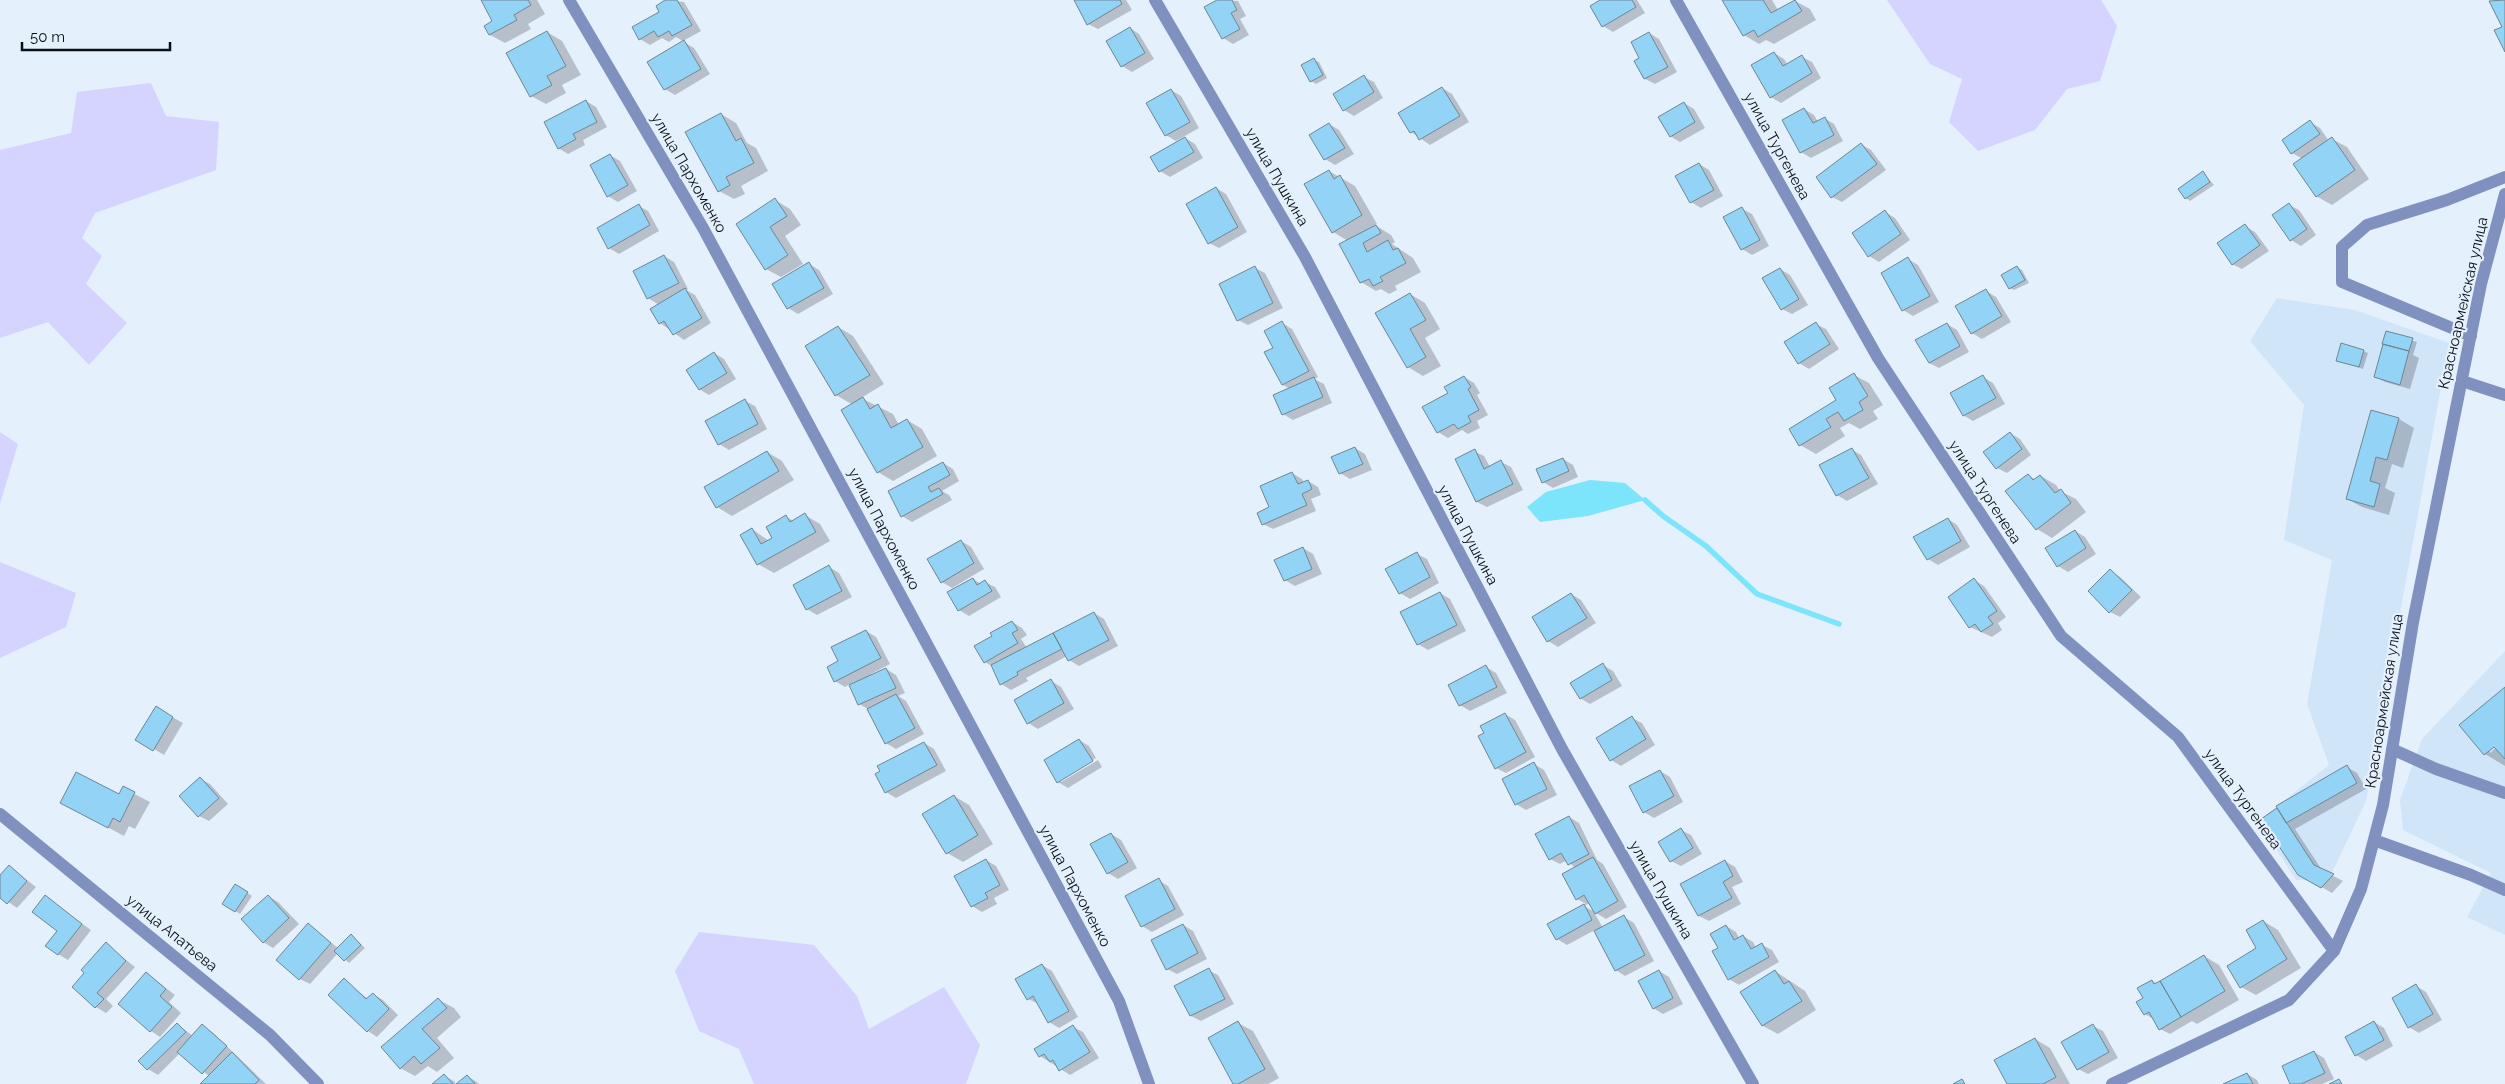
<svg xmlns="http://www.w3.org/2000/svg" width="2505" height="1084" font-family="Raleway,sans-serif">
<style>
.built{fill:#d1e5f9}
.green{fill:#d5d3ff}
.water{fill:#7ce4fb}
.shadow{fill:#0003;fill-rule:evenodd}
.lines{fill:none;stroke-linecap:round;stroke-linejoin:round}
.stream{stroke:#7ce4fb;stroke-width:5.5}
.building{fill:#93d4f6;stroke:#6e8693}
.minor{stroke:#8091c0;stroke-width:12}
.labels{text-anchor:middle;stroke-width:4.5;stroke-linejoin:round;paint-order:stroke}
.street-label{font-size:15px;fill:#090f16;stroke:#e5f0fd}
</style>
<rect width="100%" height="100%" fill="#e5f0fd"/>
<path class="built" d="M2277,298L2355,310L2449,343L2366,801L2328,881L2296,880L2258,821L2329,765L2307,704L2332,560L2284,540L2304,405L2250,341Z
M2505,651V935L2467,917L2491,873L2403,830L2400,800L2422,739Z"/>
<path class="green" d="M1887,0H2101L2117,26L2100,81L2067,89L2035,130L1978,151L1949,122L1962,79L1930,64Z
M151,83L166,116L219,122L216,170L95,213L82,238L102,256L86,284L127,323L89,365L48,322L0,338V150L71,133L77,92Z
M0,432L18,444L0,504Z
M0,562L76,593L66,627L0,658Z
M699,932L814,945L857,996L869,1029L944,987L980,1045L966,1084H754L739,1049L699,1031L675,971Z"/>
<path class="water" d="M1590,480L1625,483L1645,500L1588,516L1540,522L1527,507L1546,492Z"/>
<path class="shadow" d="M482,0H537L545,14L528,24L531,29L505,43L490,35L485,26L494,22Z
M668,0L684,2L701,31L683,41L676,37L669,42L662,38L650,45L640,39Z
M1075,0H1126L1132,10L1098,29L1088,24Z
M1219,0L1238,1L1246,16L1240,19L1249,35L1233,44L1223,38Z
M1603,0H1637L1645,13L1613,32L1603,26Z
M1723,0H1772L1778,10L1795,1L1810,9L1816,20L1774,44L1766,40L1759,44L1744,35Z
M1130,28L1139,34L1154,59L1132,72L1122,66Z
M547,32L562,41L581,75L562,85L566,93L546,104L531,96Z
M1649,33L1659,39L1677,72L1655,84L1645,79L1636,62L1641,59Z
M684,42L694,48L710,74L675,95L665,89Z
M1774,53L1784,59L1788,65L1802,57L1812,62L1821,78L1781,103L1771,97Z
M1314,60L1319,62L1327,78L1316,84L1311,81Z
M1364,77L1374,82L1383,98L1354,116L1344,110Z
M1442,88L1452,94L1469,122L1430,145L1411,132Z
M1171,90L1181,96L1199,128L1176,141L1166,135Z
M586,101L596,107L607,127L583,140L585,145L568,154L558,148Z
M1684,103L1694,109L1705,128L1680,142L1670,136Z
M1804,109L1814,115L1818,122L1824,118L1834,124L1843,141L1811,158L1801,152L1784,120Z
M721,114L736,123L747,143L756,148L768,171L741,186L745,194L734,199L719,191Z
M2310,122L2320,128L2329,141L2332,139L2347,147L2369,179L2332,205L2316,196L2303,159L2292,153Z
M1329,124L1339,130L1354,154L1335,165L1325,159L1311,135Z
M1185,138L1195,144L1203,158L1170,177L1160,171Z
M1862,145L1871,150L1886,170L1842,202L1832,197Z
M610,155L620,161L637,191L618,202L608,196Z
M1699,164L1709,170L1723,196L1701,208L1691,202Z
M1329,171L1355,186L1377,224L1375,225L1391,235L1395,242L1392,244L1413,258L1421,272L1395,286L1397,290L1389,294L1381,289L1376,291L1361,282L1341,244L1348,241L1333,232Z
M2203,173L2214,185L2190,201L2186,198Z
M1216,188L1226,194L1247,232L1219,248L1209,243Z
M775,200L790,209L801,225L785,236L803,264L781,277L766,269L737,224Z
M2289,205L2299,210L2316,235L2301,246L2291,240Z
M639,206L648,211L659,231L619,254L609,248Z
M1742,209L1752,214L1769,246L1752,255L1742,249Z
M1885,212L1895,218L1910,240L1879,262L1869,256Z
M2245,226L2255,232L2269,251L2242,269L2232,264Z
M664,256L674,262L688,289L686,290L695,295L711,323L684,340L660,323L659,305L648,298Z
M1908,259L1918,265L1939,302L1913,316L1903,310L1882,273Z
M809,264L819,270L833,294L798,314L788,308Z
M2017,267L2022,270L2029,283L2014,290L2010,288Z
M1255,268L1265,273L1283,308L1248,325L1238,320Z
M1780,269L1790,275L1808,305L1792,314L1782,309Z
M1986,291L1996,297L2011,322L1982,339L1972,333Z
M1410,294L1425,303L1440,329L1425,338L1441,366L1423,376L1408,367Z
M1282,323L1292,329L1318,377L1314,379L1324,384L1332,403L1293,420L1283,414L1290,389L1283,385L1274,348Z
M1816,324L1826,329L1839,349L1809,369L1799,363Z
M1947,324L1957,330L1969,352L1939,368L1929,363Z
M838,327L853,336L884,384L861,398L893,414L899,425L907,420L922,429L937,456L893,481L878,472L853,405L836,395Z
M2387,332L2417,342L2413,355L2419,358L2410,389L2385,382L2375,377Z
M2363,351L2368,353L2363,369L2338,361Z
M714,353L724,359L736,379L709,395L699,389Z
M1854,375L1869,383L1883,405L1873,411L1878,419L1860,429L1849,423L1840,428L1845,436L1816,454L1800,445L1791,429L1838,400Z
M1464,377L1474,383L1480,393L1477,395L1488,415L1477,421L1480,428L1468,434L1462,430L1448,438L1438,432L1450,394Z
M1983,377L1993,383L2005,404L1973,421L1963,415Z
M745,401L755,406L767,429L729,450L719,444Z
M2372,412L2399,419L2414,428L2403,468L2392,464L2385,488L2395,493L2389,515L2362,507L2347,499Z
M2010,433L2020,439L2031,455L2007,473L1997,468Z
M1355,448L1365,454L1372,470L1350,479L1340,473Z
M1851,449L1861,455L1878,484L1847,501L1837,495Z
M1474,451L1484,456L1490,467L1501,462L1511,467L1523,490L1487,507L1477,502L1456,460Z
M767,452L782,461L794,480L732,516L717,507Z
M1563,459L1573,465L1578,477L1553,488L1543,482Z
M943,463L953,469L959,481L942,491L949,495L952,500L912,522L902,516Z
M1292,473L1302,479L1304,483L1308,481L1318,487L1321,495L1311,499L1316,511L1273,529L1263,524Z
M2028,475L2036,480L2041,476L2056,485L2060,491L2076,499L2086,512L2052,538L2037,529Z
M805,515L820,524L830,541L774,573L758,564L742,535L752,529L769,541L774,538L786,517L794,521Z
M1948,519L1957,525L1970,547L1938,565L1928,559Z
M2075,531L2085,537L2096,554L2068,572L2058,566Z
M961,541L971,547L984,569L952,588L942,582Z
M1303,548L1313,554L1322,574L1295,586L1285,580Z
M1417,554L1427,559L1439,583L1410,599L1400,593Z
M829,567L839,573L852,597L817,615L807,609L795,585Z
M2110,571L2120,577L2141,597L2120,617L2110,612Z
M973,579L981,584L985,582L995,587L1001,597L969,616L959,610Z
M1974,580L1984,586L2006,617L1998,623L2002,630L1992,637L1970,627Z
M1440,593L1450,599L1466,631L1428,650L1418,644Z
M1571,594L1581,600L1596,623L1558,647L1548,641Z
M1094,613L1104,619L1118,646L1079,666L1069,660L1067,656L1026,678L1028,681L1011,690L1001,684L993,667L985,662L993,637L1012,622L1022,628L1027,635L1021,639L1027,648Z
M866,631L876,637L890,664L871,674L872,676L886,669L896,675L905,693L898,696L906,701L924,734L896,749L886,743L868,709L859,704L850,684L845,687L835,681Z
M1603,665L1613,671L1622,686L1590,704L1580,698Z
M1486,667L1496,673L1507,693L1470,711L1460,705Z
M1051,681L1061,687L1074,709L1038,729L1028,723Z
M2505,688V766L2485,754L2461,725ZM2500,744L2490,753V749Z
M156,708L183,723L164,755L137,739Z
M1505,714L1515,720L1535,757L1506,773L1496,768L1485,734Z
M1632,718L1642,723L1655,745L1621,766L1611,760Z
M1079,740L1089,746L1096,758L1061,779V782L1098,760L1102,767L1068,788L1058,782Z
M924,743L934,749L946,771L896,798L886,792L882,772Z
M1534,764L1544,770L1557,795L1526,810L1516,804Z
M2347,767L2357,773L2366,789L2295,829L2322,870L2343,881L2332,893L2299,874L2263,819Z
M1660,771L1670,777L1683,802L1654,818L1644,812Z
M201,779L210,784L228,804L209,821L199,816Z
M123,788L150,802L135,829L129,826L124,836L77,811L119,796Z
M954,796L969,805L993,844L963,862L947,853L924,815Z
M1569,817L1579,823L1597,860L1603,864L1627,907L1606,919L1594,912L1603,928L1624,917L1634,923L1654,961L1625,976L1616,970L1595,930L1567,945L1557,939L1549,924L1586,904L1577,899L1575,868L1567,860L1560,864L1550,859ZM1590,903L1595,912L1584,906Z
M1681,830L1691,835L1702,854L1681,866L1671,861Z
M1111,834L1121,840L1137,868L1118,879L1108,873Z
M986,860L996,866L1009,890L994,898L997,904L982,912L972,906Z
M1725,861L1735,867L1743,882L1732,887L1741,904L1709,921L1699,916Z
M10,867L36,887L17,908L0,896V877Z
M1158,880L1168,886L1184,915L1152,932L1142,926Z
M235,885L252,896L240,914L224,903Z
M268,896L278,902L299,924L273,948L263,942Z
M45,897L91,930L68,960L58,954L59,930Z
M2263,921L2278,930L2301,968L2256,995L2241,987L2258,948Z
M308,924L338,948L351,935L365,948L349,963L338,953L310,984L300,979Z
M1183,925L1193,931L1207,959L1177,974L1167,969Z
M1726,926L1736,932L1739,938L1743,936L1753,942L1756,948L1762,945L1772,950L1779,962L1739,985L1729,979Z
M106,944L135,967L106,999L113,1006L106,1013L96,1007L74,987Z
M2204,956L2219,965L2239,1000L2197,1024L2192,1021L2170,1034L2160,1029L2155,1020L2145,1014V999L2152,981L2157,984Z
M1042,965L1052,971L1078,1017L1059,1028L1049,1022L1039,1004L1028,999Z
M1208,970L1218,975L1234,1004L1201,1021L1191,1016L1176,986Z
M1659,971L1669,977L1683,1004L1663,1014L1653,1008Z
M1775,971L1805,991L1816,1010L1778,1034L1763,1026Z
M146,973L175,995L169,1002L181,1013L160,1037L151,1031Z
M344,980L368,999L373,994L383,1000L398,1015L377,1037L368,1031Z
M2416,986L2426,992L2442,1020L2419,1033L2409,1027Z
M439,1000L454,1008L461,1017L437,1038L454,1058L437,1072L428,1066L415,1076L400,1068L383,1047Z
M2374,1022L2384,1028L2393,1046L2366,1061L2356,1055Z
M1238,1023L1253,1031L1279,1078L1268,1084H1235Z
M177,1024L193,1036L202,1026L212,1032L266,1084H202L209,1076L180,1053L158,1075L148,1069Z
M2093,1026L2103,1031L2118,1058L2088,1074L2078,1069Z
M1073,1027L1083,1032L1099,1058L1070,1075L1040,1056Z
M2035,1039L2050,1048L2070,1084H2008Z
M2314,1052L2324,1058L2334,1079L2322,1084H2292Z
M2247,1074L2257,1080L2259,1084H2226Z
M444,1076L454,1081L456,1084H434Z
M467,1076L477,1082L479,1084H458Z"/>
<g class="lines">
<path class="stream" d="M1645,500L1663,516L1706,546L1757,594L1839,624"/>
</g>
<path class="building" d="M481,0H528L531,5L514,15L517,20L489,35L484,26L492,21Z
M665,0H677L692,25L672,36L669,31L658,37L654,31L639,40L632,27L659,12L656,6Z
M1074,0H1120L1122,4L1087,25Z
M1217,0H1232L1237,10L1231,13L1240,29L1222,39L1204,7Z
M1600,0H1632L1636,7L1602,27L1590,6Z
M1722,0H1763L1771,13L1795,0L1802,11L1758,37L1754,30L1743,36Z
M2505,0V52L2494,30L2502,27L2489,1Z
M1130,27L1145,53L1121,67L1106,41Z
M547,31L566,66L547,76L552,85L530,97L506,53Z
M1649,32L1668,67L1644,79L1634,61L1639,58L1631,42Z
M684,40L701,69L664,90L647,62Z
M1774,52L1783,66L1802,55L1812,73L1770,98L1751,65Z
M1314,58L1323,75L1310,82L1301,65Z
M1364,75L1374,92L1343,111L1333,94Z
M1442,87L1460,116L1419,140L1414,131L1410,133L1398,113Z
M1171,89L1190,122L1165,136L1146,103Z
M586,100L597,122L573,134L576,139L558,149L544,122Z
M1684,102L1695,122L1670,137L1658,117Z
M1804,108L1813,123L1825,117L1834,135L1800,153L1782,120Z
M721,113L736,141L741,138L754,163L726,177L730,185L718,192L685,132Z
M2310,120L2320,134L2291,154L2282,140Z
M1329,123L1345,148L1324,160L1309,135Z
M1185,137L1194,152L1159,172L1150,157Z
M2332,137L2355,170L2316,197L2293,164Z
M1861,143L1877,164L1831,198L1816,177Z
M610,154L628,185L607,197L590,165Z
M1699,163L1714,190L1690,203L1675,176Z
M1329,170L1334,179L1340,175L1362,215L1332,233L1304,184Z
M2203,171L2210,182L2185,199L2178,189Z
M1216,187L1238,227L1208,244L1186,204Z
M775,198L787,216L770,227L788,255L765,270L736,224Z
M2289,203L2307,229L2290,241L2272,215Z
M639,204L650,225L608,249L597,228Z
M1742,207L1760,240L1741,250L1723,217Z
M1885,210L1901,234L1868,257L1852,233Z
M2245,224L2260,245L2232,265L2217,243Z
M1376,225L1381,233L1363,243L1367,252L1388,240L1393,250L1398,248L1406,263L1380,277L1383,281L1373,286L1369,279L1360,283L1339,244Z
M664,255L679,283L647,299L633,271Z
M1908,257L1930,296L1902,311L1881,273Z
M809,262L824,288L787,309L772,284Z
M1255,266L1273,303L1237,321L1219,284Z
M2017,266L2025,280L2009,289L2001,275Z
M1780,268L1799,299L1781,310L1762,278Z
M685,288L702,318L673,335L664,321L659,324L650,309Z
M1986,289L2002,316L1971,334L1955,306Z
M1410,293L1426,320L1410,329L1426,357L1407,368L1375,313Z
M1282,321L1309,371L1282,385L1264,352L1273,348L1264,331Z
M1816,322L1830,344L1798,364L1784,342Z
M1947,323L1960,346L1929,363L1915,340Z
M838,326L870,375L835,396L805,346Z
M2386,331L2413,338L2409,351L2382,344Z
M2341,343L2364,350L2359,367L2336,361Z
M2383,344L2409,351L2400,385L2374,377Z
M714,352L727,373L699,390L686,370Z
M1854,373L1868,396L1859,402L1863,410L1844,421L1838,412L1826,419L1831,427L1799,446L1789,429L1836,400L1829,388Z
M1983,375L1996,398L1963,416L1950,393Z
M1464,376L1471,387L1468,389L1479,410L1468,416L1471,422L1458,429L1454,424L1437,433L1422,407L1448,393L1444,387Z
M1314,377L1323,397L1282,415L1273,395Z
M863,397L870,409L878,404L891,428L907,419L923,447L877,473L841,410Z
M745,399L758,424L718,445L705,421Z
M2371,410L2399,418L2387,460L2376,457L2370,481L2380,484L2374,507L2346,499Z
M2010,432L2022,449L1996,469L1983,452Z
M1355,447L1363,464L1339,474L1331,457Z
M1852,448L1869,478L1836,496L1819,465Z
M1475,449L1484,469L1501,460L1513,484L1476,502L1455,459Z
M767,451L779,471L716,508L704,487Z
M1563,458L1569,471L1542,483L1536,469Z
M943,462L950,475L928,487L931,492L939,488L943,494L901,517L888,491Z
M1292,472L1298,484L1308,480L1312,489L1302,494L1307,505L1262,525L1257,513L1269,507L1260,486Z
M2028,474L2033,480L2040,475L2055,493L2061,489L2071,503L2036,530L2005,491Z
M805,513L816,532L757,565L740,535L752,528L761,544L772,538L766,527L786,515L790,522Z
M1948,518L1961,541L1927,560L1913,537Z
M2075,530L2086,548L2057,567L2045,548Z
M961,540L974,563L941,583L927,559Z
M1303,547L1312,569L1284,581L1274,560Z
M1417,552L1430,577L1399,594L1385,569Z
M829,565L842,591L806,610L793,585Z
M2110,569L2132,590L2109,613L2088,591Z
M973,578L977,585L985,580L992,591L958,611L947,592Z
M1974,578L1997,611L1988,617L1993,624L1981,632L1975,624L1969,628L1948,597Z
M1440,592L1457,625L1417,645L1400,612Z
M1571,593L1587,618L1547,642L1532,617Z
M1094,612L1109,640L1068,661L1053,633Z
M1012,621L1018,630L1012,633L1018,643L984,663L974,646L992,636L990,633Z
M866,630L881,658L834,682L827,667L838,661L831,647Z
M1053,633L1062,649L1017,672L1018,675L1000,685L991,665Z
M1603,663L1612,680L1580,699L1570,683Z
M1486,665L1497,687L1459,706L1448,685Z
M886,668L896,688L858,705L849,685Z
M1051,679L1064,703L1027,724L1014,700Z
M2505,687V759L2494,747L2484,755L2459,725Z
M896,694L915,728L885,744L867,709Z
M156,706L173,717L153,751L135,740Z
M1505,713L1526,752L1495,769L1478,736L1484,733L1480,726Z
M1632,716L1646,739L1610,761L1596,738Z
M1079,739L1093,761L1057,783L1044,760Z
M924,742L937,765L885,793L875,774L880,771L877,766Z
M1534,762L1547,789L1515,805L1502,779Z
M2347,765L2357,783L2286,823L2276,806Z
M1660,770L1674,796L1643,813L1629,786Z
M76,772L119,794L123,786L135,792L120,822L113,818L108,828L60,803Z
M200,777L219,798L198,817L179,796Z
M954,795L978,835L946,854L922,814Z
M2277,808L2314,865L2334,874L2321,888L2298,875L2261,819Z
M1569,816L1589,854L1568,865L1561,853L1549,860L1535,834Z
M1681,828L1693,848L1670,862L1658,842Z
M1111,833L1128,862L1107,874L1090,844Z
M1593,857L1618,901L1595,914L1584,895L1576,900L1562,874Z
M986,859L1000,885L985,893L988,898L971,907L954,876Z
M1725,860L1733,876L1723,882L1732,898L1698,916L1680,884Z
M9,865L27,881L7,904L0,898V875Z
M1159,878L1175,909L1141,927L1125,896Z
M235,884L248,892L235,912L222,904Z
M45,895L82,924L58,955L45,946L57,931L32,912Z
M268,895L289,918L263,943L241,919Z
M1584,904L1592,920L1556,940L1547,924Z
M1624,915L1645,955L1615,971L1594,931Z
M2263,920L2287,959L2240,988L2227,966L2256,948L2246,930Z
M308,923L331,943L299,980L276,960Z
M1183,924L1198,953L1166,970L1151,940Z
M1726,925L1734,940L1743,935L1751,949L1762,943L1769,957L1728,980L1712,951L1718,948L1710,934Z
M351,934L361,945L344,961L334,951Z
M106,942L126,961L97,993L104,999L95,1008L72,987L84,973L81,970Z
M2204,955L2225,991L2181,1017L2160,981Z
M1042,964L1069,1011L1048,1023L1033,996L1027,1000L1015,979Z
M1209,968L1225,999L1190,1016L1174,986Z
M1659,970L1673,998L1653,1009L1638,981Z
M1775,970L1784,984L1789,981L1802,1001L1762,1026L1740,992Z
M146,972L166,989L160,996L172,1007L150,1032L118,1004Z
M344,978L366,999L373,993L389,1009L367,1032L328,995Z
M2152,980L2154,984L2160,981L2181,1017L2159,1030L2149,1012L2144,1015L2136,1002L2143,998L2137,988Z
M2416,984L2433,1014L2408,1028L2392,998Z
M438,998L447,1008L422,1029L440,1048L421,1064L414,1056L400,1069L381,1047Z
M1238,1021L1265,1069L1238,1084H1233L1208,1038Z
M2374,1021L2384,1040L2355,1056L2345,1037Z
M177,1023L186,1032L147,1070L138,1061Z
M202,1024L227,1046L202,1074L177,1052Z
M2093,1024L2109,1052L2077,1070L2061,1042Z
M1073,1025L1090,1052L1059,1071L1053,1060L1050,1062L1044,1054L1039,1057L1034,1049Z
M2035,1038L2056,1077L2043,1084H2007L1994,1060Z
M2314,1051L2325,1073L2301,1084H2290L2282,1066Z
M232,1052L259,1080L255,1084H200Z
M2247,1073L2253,1084H2223Z
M444,1074L453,1084H432Z
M467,1075L475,1084H456Z
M1962,1079L1965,1084H1953Z
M2339,1079L2342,1084H2329Z"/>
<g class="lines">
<path class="minor" d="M569,0L703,228L1119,1001L1149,1084
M1155,0L1305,257L1562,749L1753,1084
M1676,0L1878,358L2061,636L2178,737L2334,951
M2471,336L2342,282V247L2367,225L2447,200L2505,177
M2462,381L2505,395
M2392,749L2436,769L2505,793
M0,814L270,1035L318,1084
M2374,840L2471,875L2505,890
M2112,1084L2289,1000L2334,951L2361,889L2383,805L2413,622L2481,284L2505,194"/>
</g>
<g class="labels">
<g class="street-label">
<text transform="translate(1777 146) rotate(61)" y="5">улица Тургенева</text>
<text transform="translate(689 173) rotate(60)" y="5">улица Пархоменко</text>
<text transform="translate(1277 177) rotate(60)" y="5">улица Пушкина</text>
<text transform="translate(2463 303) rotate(-77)" y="5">Красноармейская улица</text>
<text transform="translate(1985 492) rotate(57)" y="5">улица Тургенева</text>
<text transform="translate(884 529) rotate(62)" y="5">улица Пархоменко</text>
<text transform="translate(1468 535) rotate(62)" y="5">улица Пушкина</text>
<text transform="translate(2384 701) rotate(-81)" y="5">Красноармейская улица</text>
<text transform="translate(2243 799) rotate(54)" y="5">улица Тургенева</text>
<text transform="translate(1075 886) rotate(62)" y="5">улица Пархоменко</text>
<text transform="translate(1661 890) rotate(60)" y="5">улица Пушкина</text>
<text transform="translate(172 933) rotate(39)" y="5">улица Апатьева</text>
</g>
</g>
<path d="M22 42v8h148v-8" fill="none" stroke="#090f16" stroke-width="2.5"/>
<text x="30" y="42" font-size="15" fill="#090f16" stroke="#e5f0fd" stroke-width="4" paint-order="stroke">50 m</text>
</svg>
